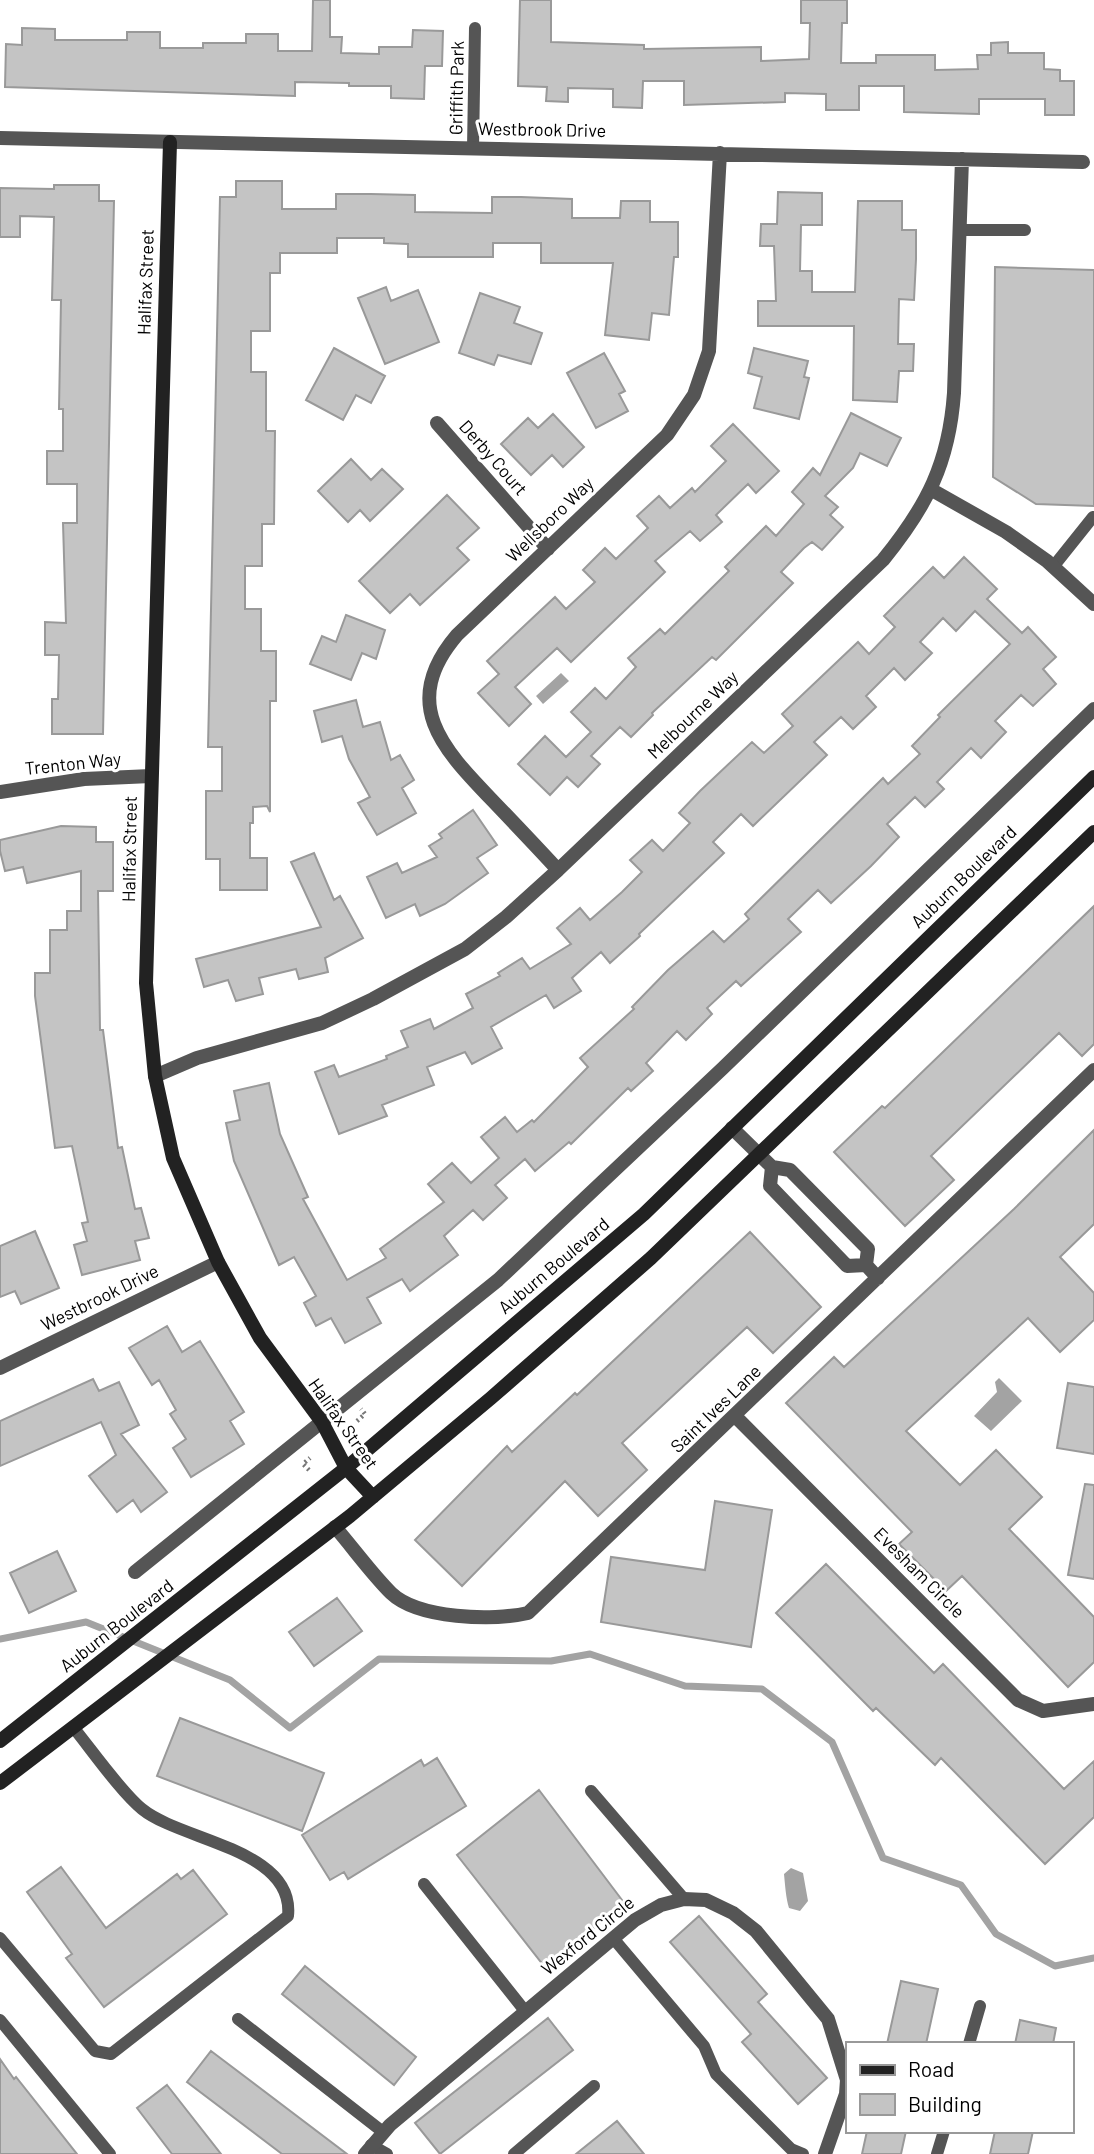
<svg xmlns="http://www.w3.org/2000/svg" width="1094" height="2154" font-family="Barlow,sans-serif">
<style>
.water{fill:#a3a3a3}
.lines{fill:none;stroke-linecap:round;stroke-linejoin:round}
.stream{stroke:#a3a3a3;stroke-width:7}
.building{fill:#c4c4c4;stroke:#999;stroke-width:2}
.path{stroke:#777;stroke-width:4.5;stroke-dasharray:2 3.5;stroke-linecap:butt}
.lane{stroke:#555;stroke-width:12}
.street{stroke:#555;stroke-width:14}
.secondary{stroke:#222;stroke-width:14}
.labels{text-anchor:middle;stroke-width:6;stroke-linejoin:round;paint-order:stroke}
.street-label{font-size:18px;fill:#000;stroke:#fff}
</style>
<rect width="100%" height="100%" fill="#fff"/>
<path class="water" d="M561,673L569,681L543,704L536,696Z
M999,1378L1022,1401L991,1431L974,1416L997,1392L995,1382Z
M791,1868L803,1873L808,1901L800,1911L789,1908C786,1899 785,1884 784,1874Z"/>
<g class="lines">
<path class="stream" d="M0,1639L86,1622L230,1680L290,1728L379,1659L551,1661L590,1654L685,1686L762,1689L832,1742L883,1858L961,1885L996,1934L1055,1966L1094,1958"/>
</g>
<path class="building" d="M313,0H330V37H342L341,53L379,54V47H412L413,30L443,31L442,66H425L424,99L391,98V86H349V83L295,82V96L5,87L6,44L22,45V28L55,29V40H127V32H160V48H203V43H246V34H278V51H312Z
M520,0H551V42L644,45V49L761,47V61L809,59L810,23H801V0H847V23H842L841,63H876V55H935V70L978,69L977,55H991V43L1008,42V53H1044V69L1060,70V81H1074V115H1045V99H979V114L904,112V86H859V110H826V94L785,93V102L684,105V81H643L642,108L613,107V89L568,88V102L546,101L547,87L518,86Z
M236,181H282V209H336V194H371L415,195V212L492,213V197H521L572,199V218H620L621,201H650V222H678V257H674L669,315L652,313L649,340L605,335L613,263H541V243H493V257H408V244L384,243V238H337V253H280V273H270V331H251V372H266V431H275L274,524H262V566H245V609H261V651H276V701H270V812L267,806L253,807V823H250V858H267V890H220V859H206V791H222V747H208L220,197H236Z
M54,185H99V201H114L103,734H52V699H58L59,655H45V622L66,623L63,523H77V484H47V451H63V409H59L61,300H52L54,217L20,216V237H0V188L54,189Z
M778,192L822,193V225H801L800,271H812V292H855L858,201H902V230H916V259L914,300L899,299L898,344H914L913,371H899L897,402L853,400L854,326H758V301H776L774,246H760L761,224H777Z
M995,267L1094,270V506L1036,504L993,477Z
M386,287L391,301L418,290L439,342L385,364L358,298Z
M480,293L520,307L514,323L542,333L531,364L498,355L494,365L459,353Z
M334,348L385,376L371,403L356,395L343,420L306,400Z
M754,348L808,361L804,377L809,378L799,419L754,408L762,377L748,373Z
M604,353L625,391L619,394L628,411L596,428L567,373Z
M851,413L901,438L887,466L860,453L853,468L825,496L838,507L830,515L843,527L822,550L812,542L804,548L781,572L793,583L716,660L712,657L652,713L653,715L631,737L620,727L591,756L600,764L578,787L567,777L550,795L518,764L545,736L566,757L591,732L571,712L595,688L606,699L636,667L628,658L660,629L665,634L729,571L725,567L766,526L776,536L804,504L792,492L813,468L820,475Z
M553,414L584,447L563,467L552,455L531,475L501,444L528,418L538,428Z
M733,424L779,471L756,493L748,484L716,515L722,522L700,541L690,531L655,561L665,572L571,662L557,648L515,687L531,704L509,726L478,693L499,674L487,661L555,597L566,609L595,582L583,570L605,548L616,559L648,528L637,516L659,496L670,508L692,488L695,492L726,461L711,446Z
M351,459L371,480L382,469L403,489L370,521L360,510L348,522L318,491Z
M447,495L479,528L457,548L469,560L420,605L410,594L390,613L359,581Z
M964,557L997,589L987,599L1022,633L1028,627L1056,657L1043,669L1056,684L1033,706L1021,695L995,721L1006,732L981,758L971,748L937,782L944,789L925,807L915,797L887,824L899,837L871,866L831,903L818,890L788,919L801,932L741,986L736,981L707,1008L712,1014L686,1040L677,1031L646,1063L653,1071L631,1091L628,1088L571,1144L569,1142L535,1171L525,1159L495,1185L507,1198L483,1220L473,1210L444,1236L458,1255L410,1291L402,1279L367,1298L381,1323L345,1343L331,1318L316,1326L304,1303L316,1296L294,1257L279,1265L234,1161L226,1123L240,1120L234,1091L269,1083L280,1134L308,1197L303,1199L347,1280L386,1258L380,1249L444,1202L428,1184L452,1163L471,1183L499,1158L481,1137L505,1117L517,1132L532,1120L534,1122L588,1067L580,1058L634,1009L632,1007L668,970L713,931L724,942L749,919L745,914L883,778L888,784L920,754L912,746L940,717L938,715L1010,644L975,611L956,631L943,618L920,642L932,653L905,680L894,668L866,696L876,707L853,729L841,717L814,742L827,755L753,826L741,814L713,842L724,853L639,934L640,936L610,963L601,952L572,978L581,991L554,1008L546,995L491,1027L502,1048L472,1064L465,1052L427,1067L434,1085L382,1105L387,1116L339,1134L315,1072L334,1065L339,1077L387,1059L386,1056L408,1047L401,1031L430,1019L434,1029L473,1008L466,994L500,976L498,973L522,958L530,969L571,944L557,928L580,908L590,920L622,892L642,872L630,860L652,840L663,851L690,823L679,813L700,791L752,742L764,753L793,726L782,714L858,642L869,654L895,627L884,616L933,567L944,578Z
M346,615L385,630L376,659L362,653L351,680L310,664L322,636L336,642Z
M356,700L363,727L380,722L391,760L400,755L414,780L402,788L416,813L377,835L358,803L370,797L349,759L342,736L322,742L314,711Z
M473,810L497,845L477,858L488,873L445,904L420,916L415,904L386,918L367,877L397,863L402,873L437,857L429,846L442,838L439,834Z
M61,826L96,827V842H113V891H98L100,1030H103L118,1148L122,1147L135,1209L141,1208L149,1238L135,1241L140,1260L82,1275L74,1245L87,1241L82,1223L88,1222L72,1146L55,1148L35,996V973H50V930H67V911H81V871L27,883L23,867L5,871L0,851V840Z
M314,853L334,900L340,896L363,938L325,958L328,972L299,979L296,969L259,978L263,994L236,1001L228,980L204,987L196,959L321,927L291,862Z
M1094,906V1044L1082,1056L1059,1033L931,1156L954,1180L905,1226L834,1152L882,1106L885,1108Z
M1094,1130V1224L1060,1257L1094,1293V1320L1060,1352L1028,1318L906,1431L960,1485L996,1450L1042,1497L1009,1529L1094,1617V1662L1068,1687L962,1576L946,1591L899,1544L912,1532L786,1403L834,1357L844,1367L1014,1209Z
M35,1231L59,1288L21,1304L15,1291L0,1297V1246Z
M750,1232L821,1307L773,1353L747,1327L622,1443L647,1470L598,1516L565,1481L462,1586L415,1540L507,1446L512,1452L575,1393L577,1395Z
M167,1326L182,1352L200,1341L244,1412L230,1421L244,1444L191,1477L173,1448L186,1439L170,1414L176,1410L159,1380L152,1385L129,1348Z
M93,1379L99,1391L119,1382L139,1425L121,1434L167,1492L141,1512L133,1500L117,1512L89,1476L116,1455L101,1422L0,1466V1421Z
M1068,1383L1094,1387V1454L1057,1448Z
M1085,1484L1094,1485V1579L1068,1575Z
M715,1501L772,1510L751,1647L601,1622L611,1557L705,1570Z
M57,1551L76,1591L29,1613L10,1573Z
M826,1564L934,1673L943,1664L1064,1789L1094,1761V1817L1045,1864L941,1758L935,1765L876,1708L873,1711L776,1613Z
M337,1598L362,1631L314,1666L289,1632Z
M180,1718L324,1773L302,1831L157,1776Z
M437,1758L466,1806L348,1879L344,1872L330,1880L302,1835L421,1760L424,1766Z
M539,1790L625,1904L544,1966L457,1855Z
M61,1867L106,1928L177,1874L181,1879L193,1870L227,1914L104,2007L66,1958L72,1954L27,1892Z
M699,1916L767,1994L758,2002L827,2078L798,2104L742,2042L751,2034L670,1942Z
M305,1966L416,2057L394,2085L282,1994Z
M901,1981L938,1989L926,2044H887Z
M548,2018L573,2050L440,2154L415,2123Z
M1020,2020L1056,2028L1053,2044H1015Z
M211,2051L347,2154H282L187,2082Z
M0,2059L14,2079L16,2077L77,2154H0Z
M167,2085L221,2154H172L137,2108Z
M617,2121L644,2154H576Z
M867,2131H906L901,2154H862Z
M995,2131H1033L1028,2154H990Z"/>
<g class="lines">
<path class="path" d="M357,1421L365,1414L361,1409
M309,1470L303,1464L310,1458"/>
<path class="lane" d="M473,148L475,28
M961,230H1025
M1053,567L1093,517
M591,1791L684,1899
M424,1884L525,2011
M0,1938L95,2051L111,2054L288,1916C295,1849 181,1841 142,1809C121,1792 91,1749 73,1727
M613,1938L704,2046L716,2074L791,2149L803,2154
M238,2019L383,2132
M0,2020L110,2154
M969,2044L980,2006
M371,2145L387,2154
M514,2154L594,2086
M937,2154L944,2131"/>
<path class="street" d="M0,138L1083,162
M437,423L548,549
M932,490L1006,532L1047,561L1094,604
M0,792L84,779L151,776
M558,870C536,846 514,823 492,800C442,748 399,703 457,635L667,435L694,395L709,351L720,153
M155,1076L197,1058L322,1023L373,999L465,949L506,917L558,870L883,560C927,506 949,463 954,393L962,159
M732,1128L772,1167L790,1170L868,1249L866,1265L878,1278
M772,1167L770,1186L847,1266L866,1265
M0,1368L218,1262
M736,1417L1018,1700L1043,1711L1094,1704
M335,1527C354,1549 371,1573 391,1593C418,1619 493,1621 528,1613L1094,1070
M135,1572L498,1280L723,1068L1094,709
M365,2154L390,2125L635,1920L661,1905L684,1899L706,1900L733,1913L756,1931L828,2019L847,2080L846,2094L825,2154"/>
<path class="secondary" d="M170,142L146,983L155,1076L173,1158L218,1262L260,1338L322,1422L346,1468L373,1497
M0,1741L346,1468L644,1214L1094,777
M0,1783L350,1516L491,1398L651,1258L1094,832"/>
</g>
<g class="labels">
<g class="street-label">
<text transform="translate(457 88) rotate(-89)" y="6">Griffith Park</text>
<text transform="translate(542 130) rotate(1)" y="6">Westbrook Drive</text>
<text transform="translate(146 282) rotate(-88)" y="6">Halifax Street</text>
<text transform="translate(493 458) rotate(49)" y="6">Derby Court</text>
<text transform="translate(550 520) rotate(-44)" y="6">Wellsboro Way</text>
<text transform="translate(693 715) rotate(-44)" y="6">Melbourne Way</text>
<text transform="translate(73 764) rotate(-6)" y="6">Trenton Way</text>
<text transform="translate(130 849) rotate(-89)" y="6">Halifax Street</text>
<text transform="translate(964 877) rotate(-44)" y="6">Auburn Boulevard</text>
<text transform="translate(554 1266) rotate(-40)" y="6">Auburn Boulevard</text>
<text transform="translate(100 1298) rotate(-26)" y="6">Westbrook Drive</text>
<text transform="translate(716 1409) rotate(-44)" y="6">Saint Ives Lane</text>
<text transform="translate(343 1424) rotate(55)" y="6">Halifax Street</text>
<text transform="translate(919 1573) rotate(45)" y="6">Evesham Circle</text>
<text transform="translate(117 1626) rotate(-38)" y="6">Auburn Boulevard</text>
<text transform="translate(588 1936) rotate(-39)" y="6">Wexford Circle</text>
</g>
</g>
<rect x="846" y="2042" width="228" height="91" fill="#ffffff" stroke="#999999" stroke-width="2"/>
<rect x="860" y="2065" width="35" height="10" fill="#222222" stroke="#999999" stroke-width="2"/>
<text x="908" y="2077" font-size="21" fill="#000000">Road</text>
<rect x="860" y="2094" width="35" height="21" fill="#c4c4c4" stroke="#999999" stroke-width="2"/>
<text x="908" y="2112" font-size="21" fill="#000000">Building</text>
</svg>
